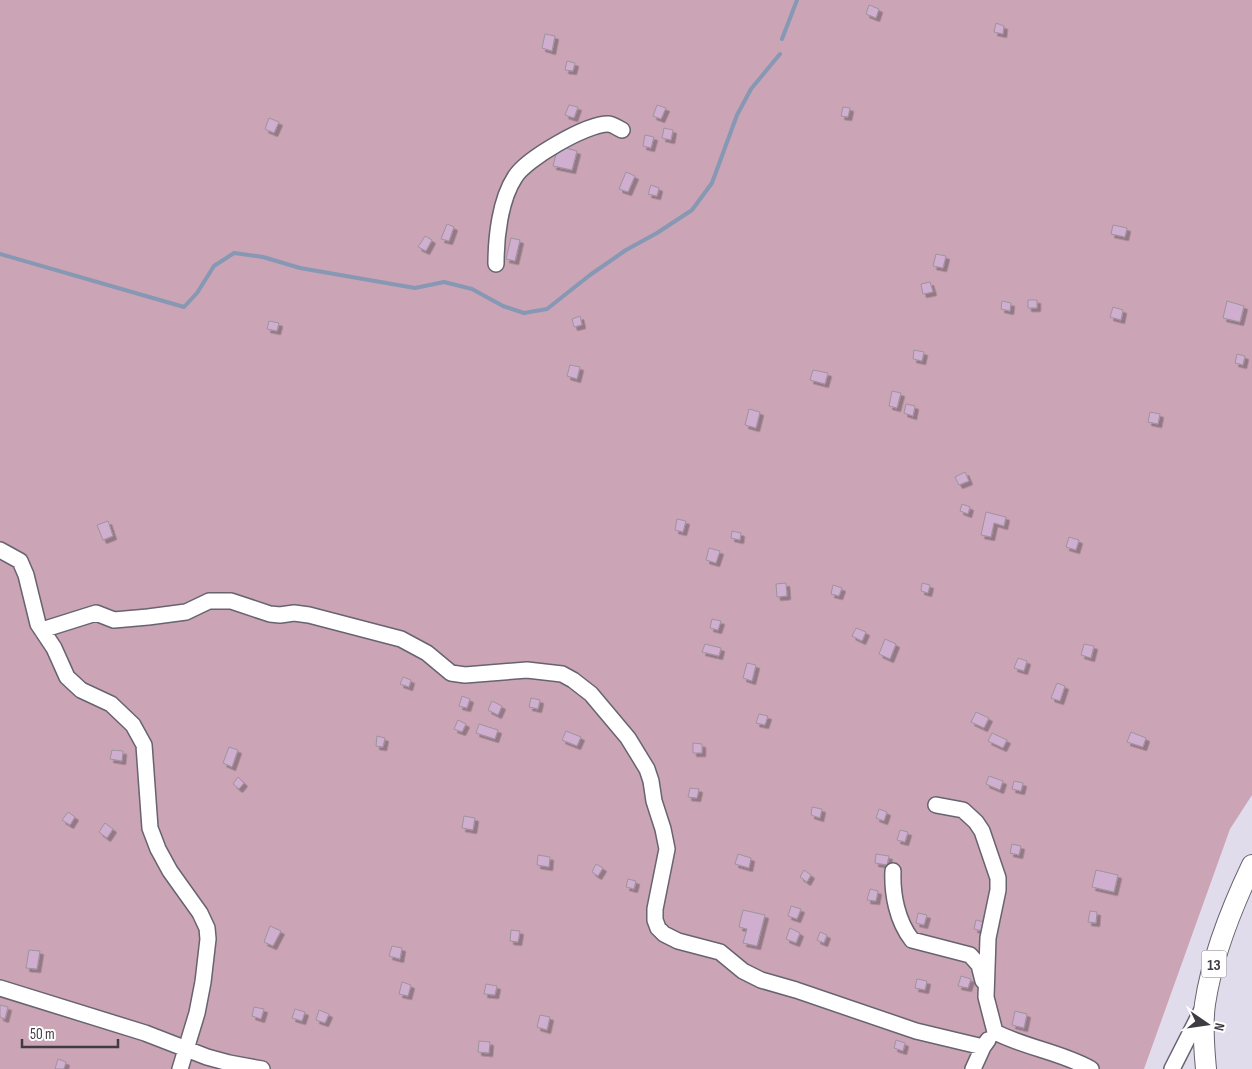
<svg xmlns="http://www.w3.org/2000/svg" width="1252" height="1069" font-family="'Sofia Sans Condensed',sans-serif">
<style>
.green{fill:#cba4b5}
.lines{fill:none;stroke-linecap:round;stroke-linejoin:round}
.stream{stroke:#8698b3;stroke-width:4}
.building{fill:#cfaecf;stroke:#9e939e;filter:url(#shadow)}
.minor-casing{stroke:#676370;stroke-width:18}
.major-casing{stroke:#676370;stroke-width:22}
.minor{stroke:#fff;stroke-width:15}
.major{stroke:#fff;stroke-width:20}
.labels{text-anchor:middle;stroke-width:4.5;stroke-linejoin:round;paint-order:stroke}
.shield{fill:#fff;stroke:#78767b;stroke-width:1}
.shield-label{font-size:16px;font-weight:bold;fill:#3e3c42}
</style>
<defs>
<filter id="shadow"><feDropShadow dx="3.5" dy="3.5" stdDeviation="0" flood-color="#0004"/></filter>
</defs>
<rect width="100%" height="100%" fill="#e1dceb"/>
<path class="green" d="M0,0H1252V795L1230,829L1144,1069H0Z"/>
<g class="lines">
<path class="stream" d="M782,39L797,0
M0,254L184,307L197,293L214,266L234,253L263,257L300,268L415,288L444,282L472,289L503,306L524,313L547,309L590,275L626,250L657,233L692,210L712,183L737,115L751,89L780,54"/>
</g>
<path class="building" d="M869,5L879,9L876,18L866,14Z
M996,23L1004,26L1003,34L994,32Z
M545,34L555,36L552,51L542,48Z
M567,61L575,63L573,71L565,70Z
M569,105L578,107L574,118L565,115Z
M657,105L666,108L661,119L653,116Z
M843,107L850,108L848,117L841,116Z
M269,118L279,122L274,133L265,129Z
M664,128L673,130L671,140L662,138Z
M645,135L654,137L651,148L643,146Z
M558,146L577,151L572,170L553,166Z
M626,172L635,176L628,192L619,189Z
M651,185L659,188L657,196L648,194Z
M447,224L454,227L449,241L441,239Z
M1113,225L1127,228L1125,237L1111,234Z
M425,236L432,240L426,251L418,247Z
M511,238L520,240L515,261L506,259Z
M936,254L946,256L943,268L933,266Z
M930,282L933,292L923,294L921,284Z
M1028,300H1037V308H1028Z
M1002,301L1011,303L1010,311L1001,309Z
M1227,301L1244,306L1240,322L1223,318Z
M1113,307L1123,310L1121,320L1110,317Z
M580,316L582,325L574,327L572,319Z
M269,321L279,323L277,331L267,329Z
M914,350L924,352L922,361L913,359Z
M1237,354L1245,356L1243,365L1235,363Z
M570,365L580,367L577,379L567,376Z
M813,370L828,373L825,384L810,380Z
M892,391L901,393L897,408L889,406Z
M906,404L915,406L913,416L904,413Z
M749,409L760,412L756,428L745,425Z
M1150,412L1160,414L1158,424L1148,422Z
M965,472L969,481L959,485L955,477Z
M962,504L970,507L968,514L960,511Z
M986,512L1006,517L1004,526L994,523L991,537L981,535Z
M677,519L686,521L683,532L675,530Z
M108,521L113,536L103,540L97,525Z
M732,531L741,533L740,540L731,538Z
M1069,537L1079,540L1076,550L1066,547Z
M709,548L720,551L716,563L706,560Z
M786,583L787,596L777,597L776,584Z
M922,583L930,585L928,593L921,591Z
M833,585L842,588L839,596L831,594Z
M712,619L721,621L718,630L710,628Z
M856,628L866,632L862,641L852,636Z
M885,639L896,644L890,659L879,654Z
M705,644L721,648L719,656L702,652Z
M1084,644L1094,646L1091,658L1081,655Z
M1018,658L1027,661L1024,671L1014,668Z
M747,663L756,665L752,681L743,678Z
M403,677L411,680L409,687L400,684Z
M1057,683L1065,686L1060,701L1051,698Z
M462,696L470,699L467,708L459,706Z
M531,698L540,700L538,709L529,707Z
M492,701L502,706L498,715L488,710Z
M976,712L989,718L984,728L971,722Z
M759,714L768,716L765,725L756,723Z
M458,720L466,724L462,732L454,729Z
M479,724L498,730L495,739L476,733Z
M566,731L581,737L577,746L562,740Z
M1131,732L1146,738L1143,747L1127,742Z
M992,733L1007,740L1003,748L988,741Z
M377,736L385,738L383,747L376,746Z
M693,743L702,744V753H693Z
M229,747L238,750L232,767L223,763Z
M112,750L123,751L122,761L110,759Z
M989,776L1003,781L1000,790L986,784Z
M238,777L244,783L239,789L233,784Z
M1014,781L1023,783L1021,791L1012,789Z
M690,788L699,789L697,798L688,797Z
M812,807L822,809L820,818L811,815Z
M879,809L887,812L884,821L876,818Z
M68,812L75,817L70,825L62,820Z
M464,816L475,818L473,830L462,828Z
M105,823L113,829L107,838L99,832Z
M900,830L908,832L905,842L897,840Z
M1012,844L1021,846L1019,855L1010,853Z
M738,854L751,858L749,868L735,864Z
M876,854L889,856L887,865L875,863Z
M538,855L550,857L549,867L537,865Z
M596,864L603,868L598,876L592,872Z
M804,870L811,875L807,882L800,877Z
M1096,870L1118,875L1114,892L1092,887Z
M628,879L636,881L634,889L626,887Z
M870,889L878,891L876,901L867,900Z
M791,906L801,909L797,919L788,916Z
M743,910L765,915L757,946L743,943L747,929L739,927Z
M1090,911L1097,912L1096,923L1088,922Z
M918,913L927,915L924,925L916,923Z
M976,920L984,922L982,931L974,929Z
M270,926L281,931L273,946L264,942Z
M790,928L800,933L796,943L786,939Z
M511,930L520,931L518,942L510,941Z
M820,932L827,935L824,943L817,940Z
M392,946L402,948L400,959L389,956Z
M29,950L40,951L37,969L26,968Z
M961,976L971,979L968,988L958,986Z
M917,979L927,981L925,990L915,988Z
M402,982L411,985L408,996L399,994Z
M486,984L497,986L495,995L484,994Z
M0,1005L8,1007L5,1019L0,1017Z
M254,1007L264,1009L261,1019L252,1016Z
M295,1009L305,1012L302,1021L292,1018Z
M319,1010L329,1014L325,1023L316,1020Z
M1015,1011L1027,1014L1024,1028L1012,1025Z
M540,1015L550,1017L547,1030L537,1027Z
M896,1040L905,1043L903,1051L894,1048Z
M479,1041L490,1042L489,1053L478,1052Z
M58,1059L66,1062L64,1069H55Z"/>
<g class="lines">
<g class="minor-casing">
<path id="minor" d="M496,264C496,237 500,200 515,177C526,159 586,124 608,124C612,124 618,128 622,130
M0,550L20,561L26,575L38,624L54,648L67,677L81,690L111,704L133,725L144,745L150,828L158,849L170,871L200,913L207,928L208,939L203,982L197,1013L180,1069
M42,630L96,613L114,620L148,617L186,612L209,601H231L270,614L280,615L294,613L309,615L401,639L427,653L451,673L465,675L527,670L562,674L573,680L591,694L628,738L647,769L651,781L654,801L663,829L667,849L655,909V920L658,928L664,934L678,941L720,952L743,971L761,980L796,990L916,1031L983,1047
M936,805L963,810L976,822L982,831L998,878V890L988,938L986,997L995,1032C1026,1048 1061,1052 1091,1069
M893,871C892,894 897,921 912,940L970,955L979,965L983,981
M0,988L145,1033L207,1057L229,1063L262,1069
M973,1069L983,1047L988,1040
M1172,1069L1203,1008"/>
</g>
<g class="major-casing">
<path id="major" d="M1206,1069C1204,1048 1202,1025 1205,1004C1212,957 1232,907 1252,865"/>
</g>
<use href="#minor" class="minor"/>
<use href="#major" class="major"/>
</g>
<g class="labels">
<rect class="shield" x="1201.5" y="950.5" width="25" height="27" rx="4"/>
<g class="shield-label">
<text x="1214" y="970">13</text>
</g>
</g>
<g transform="translate(1207 1024) rotate(103)" stroke="#ffffff" stroke-width="4" paint-order="stroke">
<path d="M0-4L9 19L0 12L-9 19Z" fill="#3e3c42"/>
<text y="-8" font-size="14" font-weight="bold" text-anchor="middle" fill="#3e3c42">N</text>
</g>
<path d="M22 1039v8h96v-8" fill="none" stroke="#3e3c42" stroke-width="2.5"/>
<text x="30" y="1039" font-size="15" fill="#3e3c42" stroke="#ffffff" stroke-width="4" paint-order="stroke">50 m</text>
</svg>
